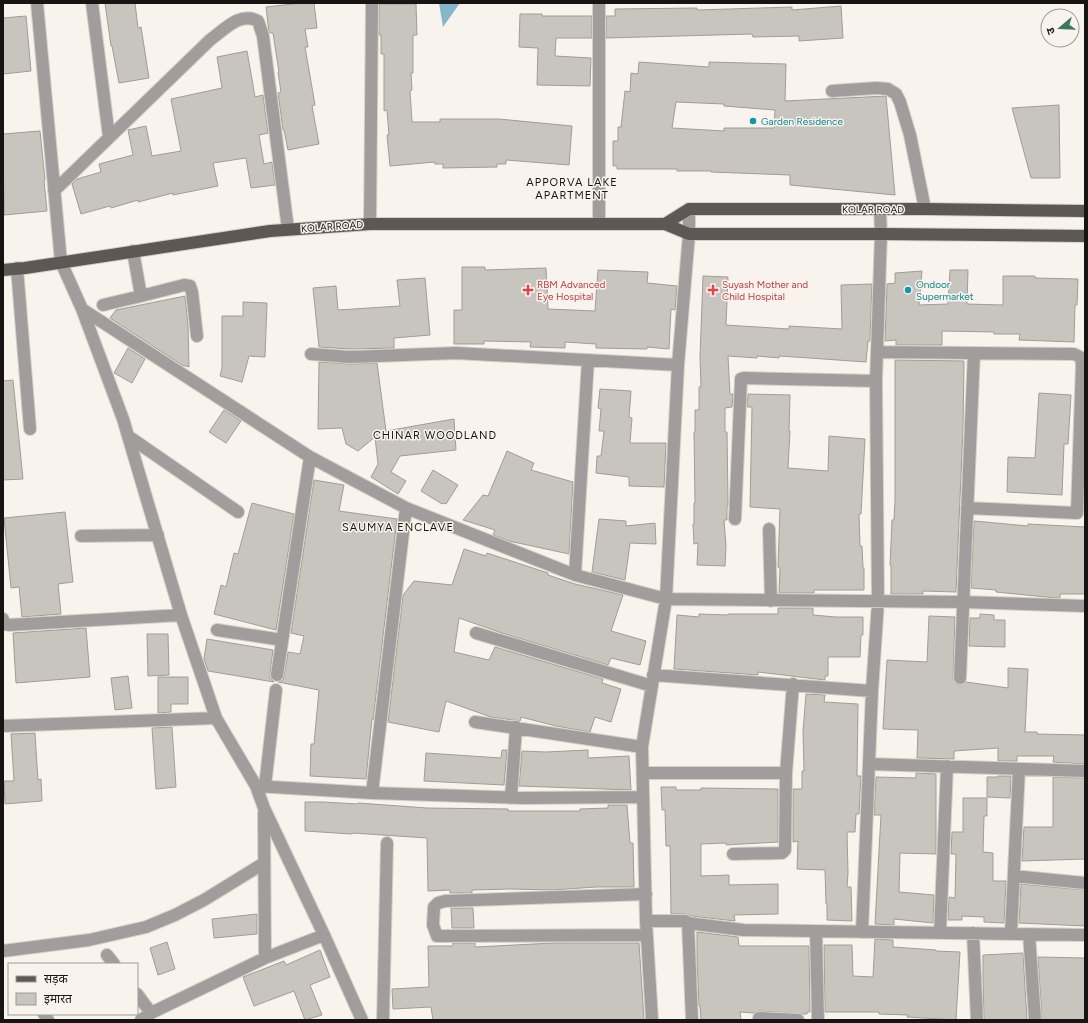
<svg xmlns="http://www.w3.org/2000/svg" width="1088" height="1023" font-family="Figtree,'Noto Sans Devanagari',sans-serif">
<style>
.water{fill:#83b7cc}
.building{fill:#c8c4be;stroke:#a09d96;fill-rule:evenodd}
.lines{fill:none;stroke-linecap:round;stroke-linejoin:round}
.minor-casing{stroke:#d4d0ca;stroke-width:14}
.major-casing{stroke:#d4d0ca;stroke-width:14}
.minor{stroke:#a19d9c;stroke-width:12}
.major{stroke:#5d5755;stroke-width:12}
.culture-dot{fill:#0f9aa8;stroke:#f8f4ed;stroke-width:1.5}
.health-dot{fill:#e0444e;stroke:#f8f4ed;stroke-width:1.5}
.labels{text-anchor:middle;stroke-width:3;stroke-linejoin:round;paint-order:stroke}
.culture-label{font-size:10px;fill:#0d838f;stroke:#f8f4ed;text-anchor:start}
.street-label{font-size:10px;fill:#161513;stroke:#f8f4ed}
.health-label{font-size:10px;fill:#be3a42;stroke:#f8f4ed;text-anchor:start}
.neighbourhood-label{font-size:11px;letter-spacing:1px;fill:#161513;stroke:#f8f4ed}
</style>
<rect width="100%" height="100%" fill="#f8f4ed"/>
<path class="water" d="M439,3H460L443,27Z"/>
<path class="building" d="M105,3H135L138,28L141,27L149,78L119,83L112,46H111Z
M301,3H314L317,28L305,29L308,47H305L315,105L312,106L319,144L288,150L284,130H283L278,93L281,92L278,72H279L273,33H270L269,32L266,7Z
M379,4H416L417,35H413V73H411L412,90L410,91L412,122H440V119H499L572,126L569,165L506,160V164H497V167L443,168V164H435V162L390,166L387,135H389L387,110L384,111V54H381V35H379Z
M841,6L843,38L799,41V36L753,37L752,34L606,38V16H615V9L697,8V10L792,7V10Z
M520,14H542V16H592V38H556L555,56L591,58L590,86L537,85L538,48L519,47Z
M26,16L31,71L3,74V18Z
M247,51L255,97L263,95L268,133L259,135L264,164L272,162L275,185L251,188L246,158L213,163L218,186L173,195V193L138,202V200L111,208L110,206L81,214L72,184L77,179L101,172L99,164L133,155L128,130L146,126L152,156L181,151L171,99L222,88L217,57Z
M639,62L709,67V62L786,64L785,101L886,96L895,195L790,185V175L711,172V171H677V169H617V166H613V141H618V127H621L625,91L630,92L631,73L638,74ZM676,102L724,104V106L775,110L774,128H724V131L672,128Z
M1059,105L1060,178H1031L1012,108Z
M40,131L45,180H44L47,211L4,215L3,134Z
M462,267H485V270L546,268L548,309L595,311L598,270L648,272L647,283L677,286L675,310L671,309L669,349L647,347V349L596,348V344L565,342V348L530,347L531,342L484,341V344H454V310H462Z
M950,270H968L967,304L1003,305V276H1035V278L1078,279L1077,305H1075L1074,342L1019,340L1020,334H994V332L942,331V345H896V340L885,341L887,284L895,283V273L922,271L919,305L948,304Z
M703,276L728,277L726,325L789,329V326L842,329L841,285L872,284L870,341H868L866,362L809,358L779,356V358L757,356V358L728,356L730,394H733L732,407L725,408V432H727L728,501V506H727V520H724L726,546L725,566L697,565L698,543L694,544L693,524H694V503H695L694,432H695V410H699V387H701L700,357Z
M425,278L430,335L394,338V348L350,349L319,347L313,288L336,286L338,310L400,306L397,280Z
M185,296L188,325L189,367L182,365L110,318L116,310Z
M243,302L267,303L265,357L249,356L242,382L220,376L222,368V316H243Z
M128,348L145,359L132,383L114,373Z
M895,360L964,361L963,429L956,592L923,591V594H891V565H890L891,543L892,520H894L895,501Z
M319,362L350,364L377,363L386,431L454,419L456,450L400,456L391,472L406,481L398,494L371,477L378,464L375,437L358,451L346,444L342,428L318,429Z
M13,380L23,479L3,480V381Z
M600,389L631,391L629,417L632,418L630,443H666L664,487L629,486V477L596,473L597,456H601L604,431H599L601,409L598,408Z
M1039,393L1071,395L1068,444H1064L1062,495L1007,492L1008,457L1035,458Z
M748,394L790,395L789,431H790L788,468L828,471L829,436L865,439L861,514H859L860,546H862L863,568H864V590H814V593H779L780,568L778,567V566L780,509L750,507L752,407H747Z
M224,410L241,421L226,443L209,432Z
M507,451L534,463L531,470L573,482L569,554L509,541L493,535L495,530L463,520L483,495L488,496Z
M433,470L458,485L446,504L443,503L442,504L421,491Z
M314,480L344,485L339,511L397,519L373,720L372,719L366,779L310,776L311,744H314L319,690L278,682L283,680L284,676L288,652L300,654L304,636L291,633Z
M252,503L294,514L276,630L214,614L221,585L226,587L234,553L238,554Z
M65,512L73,582L58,584L61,614L22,617L19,587L11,588L4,518Z
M599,519L626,521V526L655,523L656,544L630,543L625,580L592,572Z
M974,521L1028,526V524L1085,527V594H1060V598H1056L996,592V590L971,588Z
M464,549L486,556L487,553L548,573V575L575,584L623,595L611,631L646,641L640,665L611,658L608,665L502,633L459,618L454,652L489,660L495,647L603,679L602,683L621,689L611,722L595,717L590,732L556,726L521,717L520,721L491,717L446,701L439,732L388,722L403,595L414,581L452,585Z
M778,608H813V615L836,617H863V635H861L860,657H828V676H825V680L758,672V675L674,669L677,615L699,617V614L728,615V614H778Z
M980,614L994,615V620H1005V647L969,646L970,618H980Z
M929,616L955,617L953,678L956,684L960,685L966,682L1008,688V668L1028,669L1025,732H1037V734L1085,735V764L1053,762L1054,756H1017V761H998V748L954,751V759L917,758L918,730L883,729L887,660L927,662Z
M86,628L90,677L16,683L13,633Z
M147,634H168L169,675L148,676Z
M207,639L273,650L270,674V678L274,682L208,671L204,659Z
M128,676L132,708L115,710L111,678Z
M158,677H188V704H171V712L158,713Z
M806,694L825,695L824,702L858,704L857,776H861L859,814H856L855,832H847L848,873L847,887H851L852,921L827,920V904H826L825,870L797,869L798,841L793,842V789H802V771H804L803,732Z
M172,727L176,787L156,789L152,728Z
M35,733L38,780L41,779L42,801L5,804L4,781H14L11,734Z
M502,750H507L504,785L424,781L426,753L501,758Z
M588,750V758L629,756L631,790L519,786L522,751L546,752Z
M916,773L936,774V854L900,853L899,892L934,895L933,923L894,919V925L875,924L881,815H874L876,777L916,778Z
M998,776H1011L1010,798L987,797V777H998Z
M1053,777L1085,778V859L1022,861L1024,827H1053Z
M661,787H676V790H701V788L778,789V842L726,845V843L701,844V876L729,875V885L778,884V914L734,915L735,921L691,916L685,914H671L670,846H666L665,810H662Z
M963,798H987V816H984L983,852L993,853V881H1006L1004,923L984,922V917L962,916V920H948L949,897L955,898L956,854H951L952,832H963Z
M305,802H323L357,804L358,803L427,808L508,809V811H580V809L608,808V805H627L630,843H633L634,887H596L552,890L512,889L472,890V893H450V890L428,891L427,838L353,833L352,834L305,831Z
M1021,884L1085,890V926L1019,923Z
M451,908H473L474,928H452Z
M257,914V934L214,938L212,919Z
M697,932L738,937L739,946H809L810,1012H807V1014H802L759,1011L754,1013L740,1012L741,1020H701L700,1006H699L697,959Z
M875,939L893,940V947L936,950V951L960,952L956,1020L907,1017L908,1015L879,1014V1012H825L824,945H852L853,976L873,977Z
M167,942L175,969L158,975L150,948Z
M453,943H475V947L554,943H639L644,1020H433L431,1007L393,1009L392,989L429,987L428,946H453Z
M320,950L330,977L310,985L322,1015L305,1020L294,991L254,1006L243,977L284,961L286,965Z
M1023,953L1027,1020H984L983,980V955Z
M1038,957L1085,958V1020H1042Z"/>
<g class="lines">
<g class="minor-casing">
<path id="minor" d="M37,3L61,262L82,309L310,457L406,508L575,575L666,599L963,602L1085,606
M92,3L109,137
M832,91L877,88L888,89L896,94L900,102L910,135L925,209
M54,191L210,40C224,30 240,11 258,21L263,36L288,229
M370,224L372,3
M599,224V3
M17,268L30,429
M141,296L184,285L190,286L192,292L197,336
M103,305L141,296L133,251
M82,309L123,419L181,615L216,718L256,786L264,808L324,935L362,1020
M877,352L1074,354L1080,357L1082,363L1077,513L967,508
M311,354L350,357L456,353L678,365
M128,436L238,512
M735,519L741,379L744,378L876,381
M769,529L771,601
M81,536L158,535
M575,575L588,360
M3,619L4,624L9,625L181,615
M217,630L282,640
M476,633L652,686
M277,675L310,457
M653,675L872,691
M960,678L974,353
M475,722L642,747
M3,726L216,718
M869,764L1085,771
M643,773H786
M256,786L372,793L524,798L643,797
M265,786L276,690
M372,793L406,508
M511,798L516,727
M264,813L265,958
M733,854L782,853L785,850L786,773L793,684
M1014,876L1085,883
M646,894L445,901L438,903L434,907L433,925L437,936L647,935
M646,921H685L688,923L692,1020
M688,923L743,930L1085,935
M816,931L818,1020
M862,932L872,691L878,602L876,381L881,234L880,209
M940,933L947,766
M973,933L977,1020
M1011,933L1019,769
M1029,934L1035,1020
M3,951L89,940L146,927L175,915L204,900L264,863
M107,955L114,964
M137,994L151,1013
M44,1014L48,1020
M759,1018L798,1020
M141,1020L151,1013L265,958L324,935
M383,1020L387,843
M652,1020L646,921L642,747L666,599L678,365L689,234V209"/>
</g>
<g class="major-casing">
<path id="major" d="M665,224L689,209H925L1085,211
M3,270L25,268L270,231L370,224H665L689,234H881L1085,236"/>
</g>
<use href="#minor" class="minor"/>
<use href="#major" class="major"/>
</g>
<g class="culture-dot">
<circle cx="753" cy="121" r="4"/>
<circle cx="908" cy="290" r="4"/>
</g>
<g class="health-dot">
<path d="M526 284h4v4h4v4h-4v4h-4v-4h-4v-4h4z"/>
<path d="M711 284h4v4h4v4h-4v4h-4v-4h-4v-4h4z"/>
</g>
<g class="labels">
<g class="culture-label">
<text x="761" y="125">Garden Residence</text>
<text x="916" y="288">Ondoor<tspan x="916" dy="12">Supermarket</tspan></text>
</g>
<g class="street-label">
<text x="873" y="213">KOLAR ROAD</text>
<text transform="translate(332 226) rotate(-4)" y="4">KOLAR ROAD</text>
</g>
<g class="health-label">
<text x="537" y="288">RBM Advanced<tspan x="537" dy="12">Eye Hospital</tspan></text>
<text x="722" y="288">Suyash Mother and<tspan x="722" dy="12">Child Hospital</tspan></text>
</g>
<g class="neighbourhood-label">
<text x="572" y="186">APPORVA LAKE<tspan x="572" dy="13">APARTMENT</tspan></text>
<text x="435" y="439">CHINAR WOODLAND</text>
<text x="398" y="531">SAUMYA ENCLAVE</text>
</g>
</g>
<rect width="1088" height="1023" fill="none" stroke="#161513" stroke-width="8"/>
<rect x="8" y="963" width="130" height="52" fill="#f8f4ed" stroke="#9e9b96"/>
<rect x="16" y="976" width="20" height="6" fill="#5d5755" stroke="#9e9b96"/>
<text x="44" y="983" font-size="12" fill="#161513">सड़क</text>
<rect x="16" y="993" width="20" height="12" fill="#c8c4be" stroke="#9e9b96"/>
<text x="44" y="1003" font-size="12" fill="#161513">इमारत</text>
<g transform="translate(1060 28) rotate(251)"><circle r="19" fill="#f8f4ed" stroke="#9e9b96"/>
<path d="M0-3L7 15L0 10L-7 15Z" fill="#3c7761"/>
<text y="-6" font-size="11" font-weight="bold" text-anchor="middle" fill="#161513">उ</text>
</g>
</svg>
